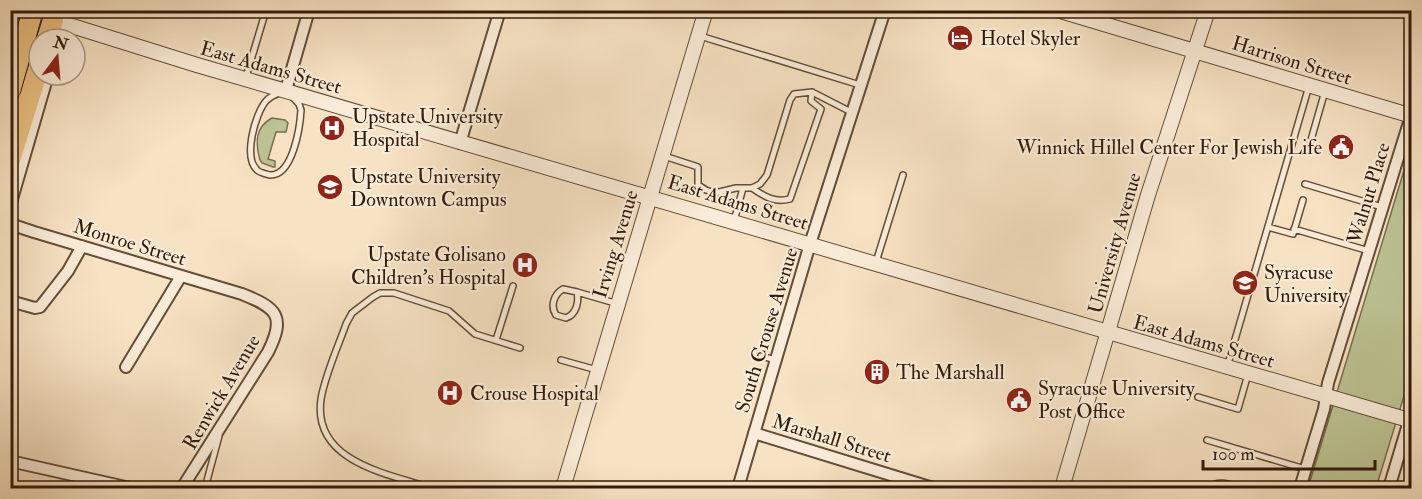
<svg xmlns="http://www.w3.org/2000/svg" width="1422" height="499" font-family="'IM FELL Double Pica',serif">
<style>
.green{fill:#bdc394;stroke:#786f4f;stroke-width:1.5}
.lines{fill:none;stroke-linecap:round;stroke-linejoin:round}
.service-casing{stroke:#634d38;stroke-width:8}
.minor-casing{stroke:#634d38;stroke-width:14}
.tertiary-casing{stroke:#634d38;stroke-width:16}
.motorway-casing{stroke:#321b0a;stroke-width:22}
.service{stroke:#faecd8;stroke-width:5}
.minor{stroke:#faecd8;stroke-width:10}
.tertiary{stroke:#faecd8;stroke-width:14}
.motorway{stroke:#ecc182;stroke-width:20}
.motorway-bridge-casing{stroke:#321b0a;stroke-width:22;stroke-linecap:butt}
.motorway-bridge{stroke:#ecc182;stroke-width:20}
.labels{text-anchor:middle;stroke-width:4.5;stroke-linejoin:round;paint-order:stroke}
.poi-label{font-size:20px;fill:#321b0a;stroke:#faecd8;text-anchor:start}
.street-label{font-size:20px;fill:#321b0a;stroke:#faecd8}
</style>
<rect width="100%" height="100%" fill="#f7e2c3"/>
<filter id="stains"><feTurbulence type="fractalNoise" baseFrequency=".00333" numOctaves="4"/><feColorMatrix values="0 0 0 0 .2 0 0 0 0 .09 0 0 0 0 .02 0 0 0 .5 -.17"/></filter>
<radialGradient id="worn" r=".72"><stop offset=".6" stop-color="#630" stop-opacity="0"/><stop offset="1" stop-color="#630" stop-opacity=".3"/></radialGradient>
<path class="green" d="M272,118L285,120L288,123L286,132H276L268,159L275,161V167H273L262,163L260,160C255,143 255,127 272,118Z
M1411,147V373L1376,488H1308Z"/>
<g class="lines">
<g class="service-casing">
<path id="service" d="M700,36L860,85
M246,77L266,10
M286,90L299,104L301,110C300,127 293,176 270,175C266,174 260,173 257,170C243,157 255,114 266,101C271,95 280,93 286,90Z
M1309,147L1325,91
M664,156L695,166L698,167V185L706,190L715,193L736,188H752L760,184L767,175L790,100L794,94L812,92L853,113
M1305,184L1382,207
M752,188C765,197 775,203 790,199L821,109L811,101L812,92
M734,221L743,188
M1268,227L1293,234L1303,200
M1294,229L1369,251
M876,262L903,175
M563,289L577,292C579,301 577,314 566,318L556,315C550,306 554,294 563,289Z
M577,292L618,304
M496,340L513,286
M761,356L776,360
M561,360L597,370
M1227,367L1309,86
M1198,397L1238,409L1248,374
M1207,440L1305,469
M205,488L219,436
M432,488C388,474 312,462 321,399C325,375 338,347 346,324L352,313L373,297L380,293H394L449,311L475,334L520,348
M1208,488C1218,479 1232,485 1245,488"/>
</g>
<g class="minor-casing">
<path id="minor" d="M286,90L309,10
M460,143L500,10
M10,206L48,75
M10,220L13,225L34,232L242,294C277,308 286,316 268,352L182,488
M10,301L35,308L40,307L68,271L82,246
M126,367L181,276
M754,433L933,488
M10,461L130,488
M738,488L810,244L885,10
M1300,488L1324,409L1328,383L1411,116
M1389,488L1412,411"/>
</g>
<g class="tertiary-casing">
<path id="tertiary" d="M1057,10L1412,116
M53,20L197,65L1412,421
M10,54L20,16
M563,488L706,10
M1062,488L1148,195L1208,10"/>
</g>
<g class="motorway-casing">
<path id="motorway" d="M10,25L15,10
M47,39L53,20
M10,160L39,66"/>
</g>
<use href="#service" class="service"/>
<use href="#minor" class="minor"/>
<use href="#tertiary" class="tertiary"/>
<use href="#motorway" class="motorway"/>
<g class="motorway-bridge-casing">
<path id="motorway-bridge" d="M10,91L33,10"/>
</g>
<use href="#motorway-bridge" class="motorway-bridge"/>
</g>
<defs>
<g id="hotel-disc" transform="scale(1.35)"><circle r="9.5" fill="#8f2418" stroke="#faecd8"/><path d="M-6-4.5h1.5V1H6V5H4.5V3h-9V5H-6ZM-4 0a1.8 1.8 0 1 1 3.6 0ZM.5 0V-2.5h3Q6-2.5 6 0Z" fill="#fff"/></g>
<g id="hospital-disc" transform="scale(1.35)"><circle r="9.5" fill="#8f2418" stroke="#faecd8"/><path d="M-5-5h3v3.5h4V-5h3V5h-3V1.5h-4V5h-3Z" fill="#fff"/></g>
<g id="civic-disc" transform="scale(1.35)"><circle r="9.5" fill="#8f2418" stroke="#faecd8"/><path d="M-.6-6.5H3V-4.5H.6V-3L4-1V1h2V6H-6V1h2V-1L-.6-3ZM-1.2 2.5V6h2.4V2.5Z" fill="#fff"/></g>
<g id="university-disc" transform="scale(1.35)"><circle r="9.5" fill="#8f2418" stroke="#faecd8"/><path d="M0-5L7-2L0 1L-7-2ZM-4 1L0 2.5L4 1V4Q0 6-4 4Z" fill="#fff"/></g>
<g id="building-disc" transform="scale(1.35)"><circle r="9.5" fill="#8f2418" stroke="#faecd8"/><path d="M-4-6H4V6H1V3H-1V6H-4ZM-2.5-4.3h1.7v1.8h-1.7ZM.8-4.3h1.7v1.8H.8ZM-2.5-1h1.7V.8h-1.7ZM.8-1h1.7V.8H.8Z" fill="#fff"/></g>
</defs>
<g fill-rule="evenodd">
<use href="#hotel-disc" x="960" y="38"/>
<use href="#hospital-disc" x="332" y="128"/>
<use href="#civic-disc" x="1341" y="147"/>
<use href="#university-disc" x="330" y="187"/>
<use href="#hospital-disc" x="525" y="265"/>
<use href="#university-disc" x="1245" y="283"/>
<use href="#building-disc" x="877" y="372"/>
<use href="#hospital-disc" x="450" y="393"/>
<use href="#civic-disc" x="1019" y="400"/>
</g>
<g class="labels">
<g class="poi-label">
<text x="980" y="45">Hotel Skyler</text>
<text x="352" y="123">Upstate University<tspan x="352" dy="23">Hospital</tspan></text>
<text x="1322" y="154" text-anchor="end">Winnick Hillel Center For Jewish Life</text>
<text x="350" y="183">Upstate University<tspan x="350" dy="23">Downtown Campus</tspan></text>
<text x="506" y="261" text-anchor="end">Upstate Golisano<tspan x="506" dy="23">Children's Hospital</tspan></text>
<text x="1264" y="279">Syracuse<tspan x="1264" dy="23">University</tspan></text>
<text x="896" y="379">The Marshall</text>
<text x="1038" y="395">Syracuse University<tspan x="1038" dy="23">Post Office</tspan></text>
<text x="470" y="400">Crouse Hospital</text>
</g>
<g class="street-label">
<text transform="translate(1292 60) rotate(17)" y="7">Harrison Street</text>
<text transform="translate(271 67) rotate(16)" y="7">East Adams Street</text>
<text transform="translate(1368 193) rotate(-73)" y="7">Walnut Place</text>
<text transform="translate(738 202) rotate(17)" y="7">East Adams Street</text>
<text transform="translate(130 242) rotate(17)" y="7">Monroe Street</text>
<text transform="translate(1114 243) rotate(-74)" y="7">University Avenue</text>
<text transform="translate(615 244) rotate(-73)" y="7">Irving Avenue</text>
<text transform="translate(766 330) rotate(-73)" y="7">South Crouse Avenue</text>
<text transform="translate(1204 341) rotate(16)" y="7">East Adams Street</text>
<text transform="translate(221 392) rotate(-59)" y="7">Renwick Avenue</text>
<text transform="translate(832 438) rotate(17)" y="7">Marshall Street</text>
</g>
</g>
<rect width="1422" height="499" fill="none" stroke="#f7e2c3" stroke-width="36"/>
<rect x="12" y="12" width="1398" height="475" fill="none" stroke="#321b0a" stroke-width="3"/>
<rect x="18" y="18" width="1386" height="463" fill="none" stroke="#321b0a" stroke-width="1.5"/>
<g transform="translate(57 57) rotate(16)"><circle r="28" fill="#faecd8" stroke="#aa9886" stroke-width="1.5"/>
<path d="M0-4.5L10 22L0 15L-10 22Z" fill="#8f2418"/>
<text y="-9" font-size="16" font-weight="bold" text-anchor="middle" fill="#321b0a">N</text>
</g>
<path d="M1203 460v9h172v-9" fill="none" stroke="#321b0a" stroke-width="3"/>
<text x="1212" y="460" font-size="18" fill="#321b0a" stroke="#faecd8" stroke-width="4.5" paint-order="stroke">100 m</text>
<rect width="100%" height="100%" filter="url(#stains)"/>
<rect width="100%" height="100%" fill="url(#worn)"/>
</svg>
